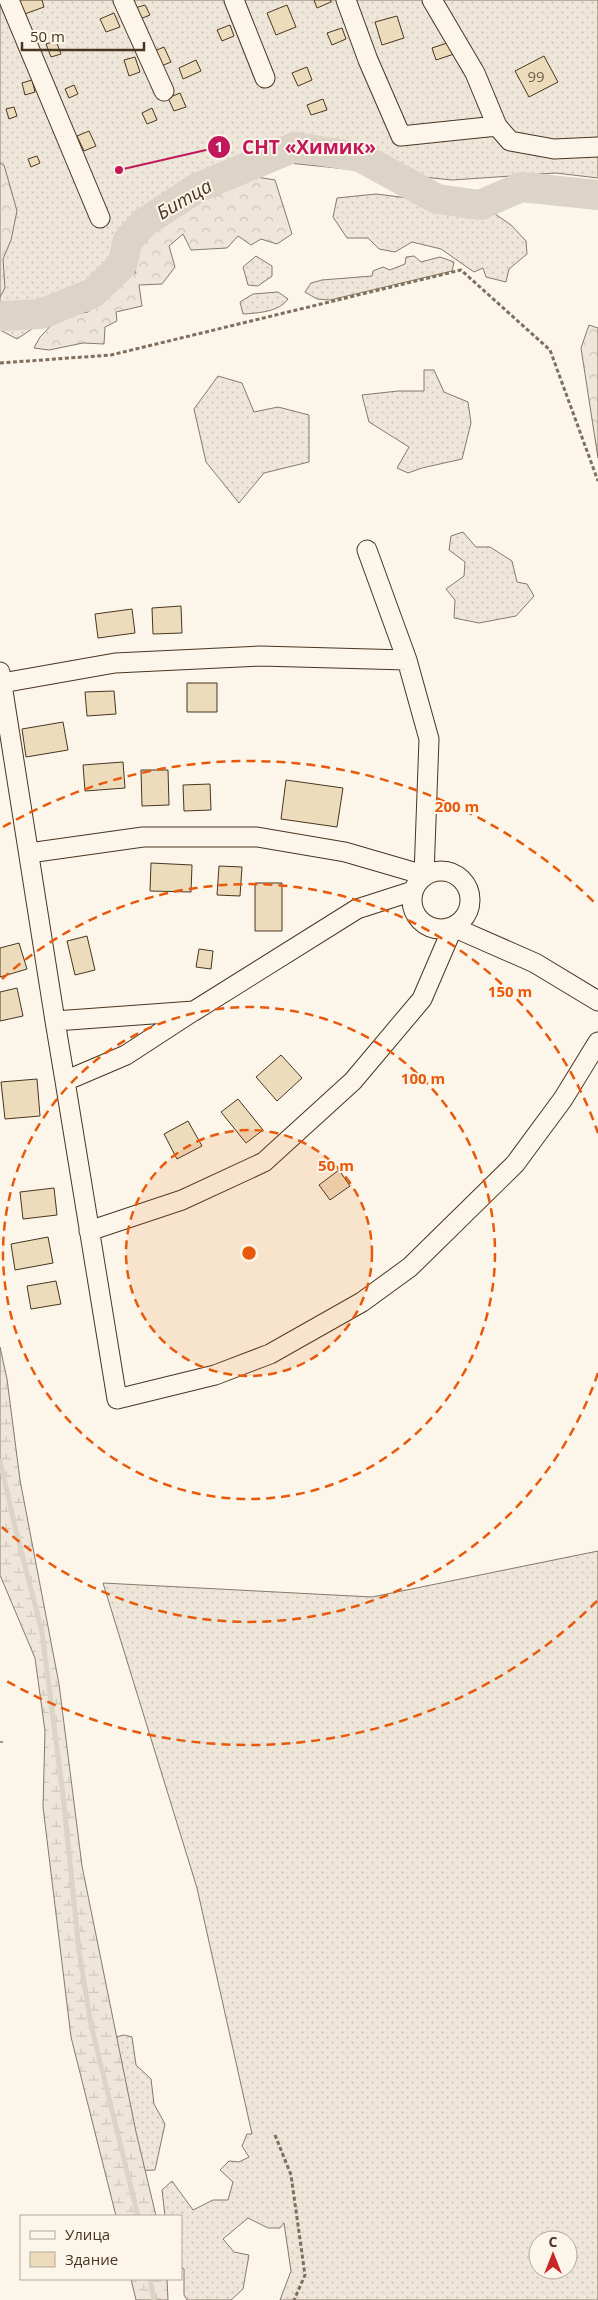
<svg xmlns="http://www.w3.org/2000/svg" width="598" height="2300" font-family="'Open Sans',sans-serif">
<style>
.grass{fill:url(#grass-dots);stroke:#887966;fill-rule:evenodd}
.forest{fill:url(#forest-crowns);stroke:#887966}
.wetland{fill:url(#wetland-marsh);stroke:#887966}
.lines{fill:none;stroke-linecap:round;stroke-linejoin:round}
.stream{stroke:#dcd4c6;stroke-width:5}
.river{stroke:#dcd4c6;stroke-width:30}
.building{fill:#ecdcbc;stroke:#4a3520}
.minor-casing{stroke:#4a3520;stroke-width:21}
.path{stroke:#7f6f5c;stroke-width:3;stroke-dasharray:4 2.5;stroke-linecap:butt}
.minor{stroke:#fbf6e9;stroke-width:19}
.fence{stroke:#4a3520;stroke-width:1;stroke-dasharray:6 2.5;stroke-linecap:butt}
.ring{fill:none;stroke:#e8590c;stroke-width:2.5;stroke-dasharray:9 6}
.labels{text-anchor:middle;stroke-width:4;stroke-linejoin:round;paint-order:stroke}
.number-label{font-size:15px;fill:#725f47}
.water-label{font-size:19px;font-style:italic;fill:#4a3520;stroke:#fbf6e9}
.centre{fill:#e8590c;stroke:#fbf6e9;stroke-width:2.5}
.ring-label{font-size:15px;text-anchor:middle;font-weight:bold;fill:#e8590c;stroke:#fbf6e9;stroke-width:4;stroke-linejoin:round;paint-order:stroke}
.leader{fill:none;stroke:#c2185b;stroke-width:2}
.callout-dot{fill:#c2185b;stroke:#fbf6e9;stroke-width:2}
.mark-label{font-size:15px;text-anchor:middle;font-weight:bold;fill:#fff}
.callout-label{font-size:19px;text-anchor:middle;font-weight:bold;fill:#c2185b;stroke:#fbf6e9;stroke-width:4;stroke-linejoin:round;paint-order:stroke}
</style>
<defs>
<pattern id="grass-dots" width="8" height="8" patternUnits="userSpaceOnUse" patternTransform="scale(1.25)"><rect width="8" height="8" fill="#ede6d9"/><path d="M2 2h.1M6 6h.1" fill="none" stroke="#cdc6ba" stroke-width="1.8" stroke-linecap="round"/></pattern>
<pattern id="forest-crowns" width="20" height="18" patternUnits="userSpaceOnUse" patternTransform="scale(1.25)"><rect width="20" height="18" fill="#ede6d9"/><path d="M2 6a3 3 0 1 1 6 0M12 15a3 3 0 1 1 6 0" fill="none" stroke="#cdc6ba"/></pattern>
<pattern id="wetland-marsh" width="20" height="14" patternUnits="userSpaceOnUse" patternTransform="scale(1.25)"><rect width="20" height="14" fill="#ede6d9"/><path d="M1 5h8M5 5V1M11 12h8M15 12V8" fill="none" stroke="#cdc6ba"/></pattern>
</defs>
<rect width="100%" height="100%" fill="#fbf6e9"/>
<path class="grass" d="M0,0H598V178L556,173L452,180L289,163L246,166L142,215L127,229L107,271L81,296L17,339L0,330Z
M376,194L408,198L467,214L488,209L511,225L526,241L527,254L509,269L506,282L486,277L483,268L474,272L441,249L412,242L395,252L379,249L368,238H347L333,217L337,198Z
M256,256L272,266V276L258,286L248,285L243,267Z
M414,256L421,262L440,257L454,262L452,271L330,300L317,299L305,292L311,283L322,280L372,276L373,271L383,267L390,270L405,264L406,257Z
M278,292L288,299C279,312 258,313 243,314L240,302L253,294Z
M424,370H434L444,392L468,402L471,423L462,459L422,468L408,473L397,468L409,447L369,422L362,395L398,391H424Z
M218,376L242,383L254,412L278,407L309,415V462L264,473L239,503L206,462L194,409Z
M463,532L476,547H490L512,561L517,582L527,584L534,596L516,616L479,623L454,618L455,600L446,589L464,576L465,562L449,550L451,536Z
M598,1551V2300H280L291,2271L284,2223L280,2228H268L248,2218L223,2239L234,2252L249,2255L243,2289L231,2300H187L184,2295V2269L181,2267V2216H165L162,2190L172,2181L193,2210L213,2200H228L233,2182L220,2170L229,2161L239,2162L249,2157L242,2146L247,2134H252L197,1888L103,1583L372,1597ZM538,2240H568V2270H538Z
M124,2035L132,2037L136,2065L151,2079L154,2104L165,2124L155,2170L132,2171L100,2041Z"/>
<path class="forest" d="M0,163L4,165L17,211L11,240L3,259L5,288L0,297Z
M257,177L275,180L292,234L277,244L261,239L251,245L238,236L227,248L191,250L183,234L169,246L175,267L162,284L139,285L142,306L116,312L117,321L105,327L104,344L83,343L49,350L34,348L40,337L59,317L88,312L90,300L100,298C108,282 117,273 136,273L132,263L136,254L134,244L148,226L166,215L222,188Z
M589,325L598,328V458L581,348Z"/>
<path class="wetland" d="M0,1347L7,1379L20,1480L59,1684L82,1866L136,2132L156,2216H116L71,2037L43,1807L45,1731L35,1658L0,1575Z
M131,2279H167L168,2300H136Z"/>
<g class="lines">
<path class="stream" d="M0,1461L16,1531L42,1632L63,1795L79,1951L91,2025L138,2216
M150,2279L154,2300"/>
<path class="river" d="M0,316L41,314L93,293L122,265L128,240L145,222L197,188L295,147L360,157L437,199L480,205L521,187L598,195"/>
</g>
<path class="building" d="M17,0H42L44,7L22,15Z
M314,0H331V2L317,8Z
M145,5L150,15L140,19L135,8Z
M287,5L296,27L276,35L267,13Z
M114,13L120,27L106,32L100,19Z
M397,16L404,38L382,45L375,22Z
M230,25L234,36L222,41L217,30Z
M342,28L346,39L332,45L327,33Z
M56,41L61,54L51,57L46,44Z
M450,42L454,54L436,60L432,48Z
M164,47L171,62L159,67L152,52Z
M544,56L558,82L529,97L515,71Z
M135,57L140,72L129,76L124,60Z
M196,60L201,71L183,79L179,68Z
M307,67L312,80L298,86L292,73Z
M32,80L35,92L25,95L22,83Z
M74,85L78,94L69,98L65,89Z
M180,93L186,107L174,111L168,98Z
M323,99L327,110L311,115L307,105Z
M14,107L17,116L9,119L6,109Z
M152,108L157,120L147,124L142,113Z
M89,131L96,146L84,151L77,136Z
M37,156L40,163L31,167L28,159Z
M181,606L182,633L153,634L152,608Z
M132,609L135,633L98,638L95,614Z
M187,683H217V712H187Z
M114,691L116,714L87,716L85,692Z
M63,722L68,750L26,757L22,729Z
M123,762L125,788L85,791L83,765Z
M141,770H168L169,805L142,806Z
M286,780L343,788L337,827L281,819Z
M210,784L211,810L184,811L183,785Z
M151,863L192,865L191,892L150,891Z
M219,866L242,867L240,896L217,895Z
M255,883H282V931H255Z
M87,936L95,970L75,975L67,941Z
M19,943L27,969L0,977V948Z
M199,949L213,951L211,969L196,967Z
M17,988L23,1016L0,1021V992Z
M281,1055L302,1078L277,1101L256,1077Z
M37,1079L40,1116L5,1119L1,1082Z
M238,1099L263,1130L246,1143L221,1112Z
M188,1121L202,1146L177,1159L164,1134Z
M339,1170L350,1186L330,1200L319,1185Z
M54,1188L57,1215L23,1219L20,1192Z
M48,1237L53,1263L15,1270L11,1244Z
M56,1281L61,1304L31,1309L27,1286Z"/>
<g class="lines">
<g class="minor-casing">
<path id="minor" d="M9,0L100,218
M123,0L164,91
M234,0L265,78
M346,0L368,60L401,136L497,126
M432,0L475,73L497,126L510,141L554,149L598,147
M367,550L407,660
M0,672L55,1021L194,1011L357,909L413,891
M2,683L115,663L260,656L407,660L429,739L424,875L345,852L257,837H143L29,853
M412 900a29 29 0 1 1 58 0a29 29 0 1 1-58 0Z
M55,1021L65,1081L126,1055L192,1012
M65,1081L117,1399L215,1375L270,1354L362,1302L410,1267L515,1164L563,1099L598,1042
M89,1231L182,1200L264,1162L353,1081L422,999L453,927L535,963L598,1001"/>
</g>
<path class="path" d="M0,363L111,355L461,270L550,350L598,481
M275,2135L291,2175L305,2275L294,2300"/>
<use href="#minor" class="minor"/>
<path class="fence" d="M0,1742H3"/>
</g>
<circle cx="249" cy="1253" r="123" fill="#e8590c" fill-opacity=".12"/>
<g class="ring">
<circle cx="249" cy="1253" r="123"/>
<circle cx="249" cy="1253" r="246"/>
<path d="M598 1373A369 369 0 0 1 2 1527M2 979A369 369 0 0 1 598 1133"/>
<path d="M597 1601A492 492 0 0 1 3 1679M3 827A492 492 0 0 1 597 905"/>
</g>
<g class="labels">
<g class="number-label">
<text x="536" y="82">99</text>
</g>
<g class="water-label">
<text transform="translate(184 199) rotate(-30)" y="7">Битца</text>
</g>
</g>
<circle cx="249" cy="1253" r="8" class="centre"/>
<g class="ring-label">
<text x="457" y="812">200 m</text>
<text x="510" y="997">150 m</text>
<text x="423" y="1084">100 m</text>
<text x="336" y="1171">50 m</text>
</g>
<path class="leader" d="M119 170L219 147"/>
<g class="callout-dot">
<circle cx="119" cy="170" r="5"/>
<circle cx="219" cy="147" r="12"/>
</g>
<g class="mark-label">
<text x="219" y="152">1</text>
</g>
<g class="callout-label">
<text x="309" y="154">СНТ «Химик»</text>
</g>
<rect x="20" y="2215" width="162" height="65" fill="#fbf6e9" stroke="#b4a999"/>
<rect x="30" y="2231" width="25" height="8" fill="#fbf6e9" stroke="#b4a999"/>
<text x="65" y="2240" font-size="15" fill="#4a3520">Улица</text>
<rect x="30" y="2252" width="25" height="15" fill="#ecdcbc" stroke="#b4a999"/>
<text x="65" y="2265" font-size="15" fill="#4a3520">Здание</text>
<g transform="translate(553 2255)"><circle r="24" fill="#fbf6e9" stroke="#b4a999"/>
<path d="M0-4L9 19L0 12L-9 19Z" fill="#c62828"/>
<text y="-8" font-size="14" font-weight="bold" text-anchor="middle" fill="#4a3520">С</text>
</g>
<path d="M22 42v8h122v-8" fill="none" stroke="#4a3520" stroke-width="2.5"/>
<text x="30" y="42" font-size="15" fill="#4a3520" stroke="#fbf6e9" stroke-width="4" paint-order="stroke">50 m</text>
</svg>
